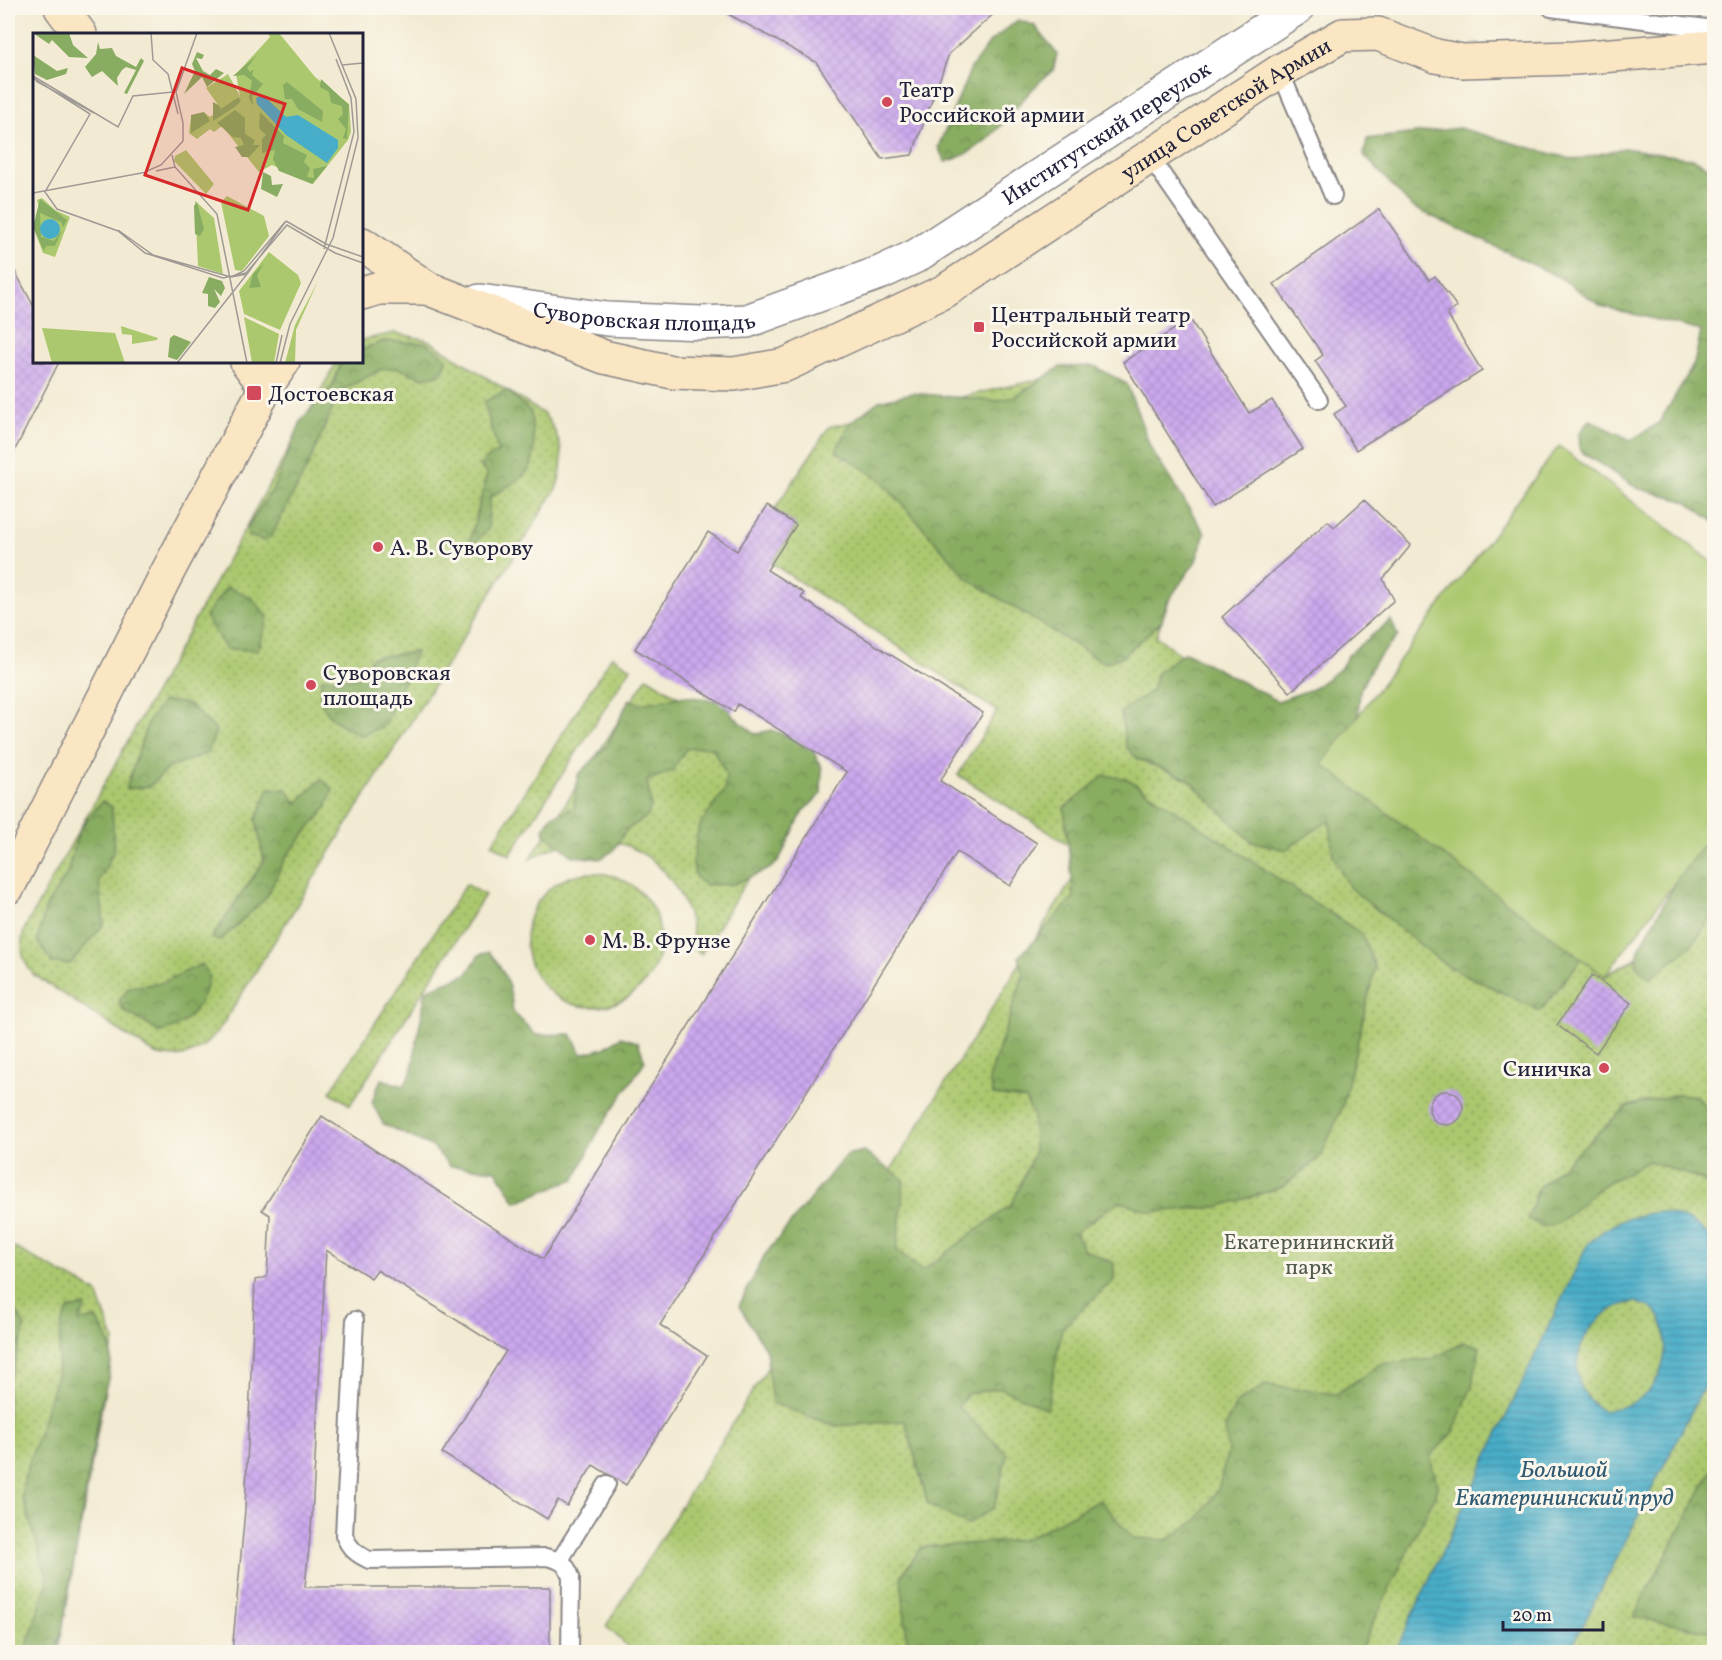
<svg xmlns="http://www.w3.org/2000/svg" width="1722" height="1660" font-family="Vollkorn,serif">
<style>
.grass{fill:url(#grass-dots);stroke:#667554;stroke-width:1.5}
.forest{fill:url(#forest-crowns);stroke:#55674e;stroke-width:1.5}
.pitch{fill:#abc86e;stroke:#667554;stroke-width:1.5}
.water{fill:url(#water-rules);stroke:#356882;stroke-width:1.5;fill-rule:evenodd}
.building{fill:url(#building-cross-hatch)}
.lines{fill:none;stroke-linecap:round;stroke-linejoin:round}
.service-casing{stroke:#8a8686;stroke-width:20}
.tertiary-casing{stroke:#8a8686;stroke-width:36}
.secondary-casing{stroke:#8a8686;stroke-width:36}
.service{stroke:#fff;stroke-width:16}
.tertiary{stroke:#fff;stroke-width:33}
.secondary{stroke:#fbe6c4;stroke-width:33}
.poi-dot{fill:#d1495b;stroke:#fbf7ec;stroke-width:2}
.labels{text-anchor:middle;stroke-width:6;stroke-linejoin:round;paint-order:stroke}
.poi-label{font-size:22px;fill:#22223b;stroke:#fbf7ec;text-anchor:start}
.street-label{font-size:22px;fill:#22223b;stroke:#fbf7ec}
.park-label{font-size:22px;fill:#525c4d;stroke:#fbf7ec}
.water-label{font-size:24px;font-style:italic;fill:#315a73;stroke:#fbf7ec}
.inset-road{fill:none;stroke:#9f9a96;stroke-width:1.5}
.view{fill:#d62828;fill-opacity:0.15;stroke:#d62828;stroke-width:3}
.inset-edge{fill:none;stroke:#22223b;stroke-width:3}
</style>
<defs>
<pattern id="grass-dots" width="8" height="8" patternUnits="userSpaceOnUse" patternTransform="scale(1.5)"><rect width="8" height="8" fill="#abc86e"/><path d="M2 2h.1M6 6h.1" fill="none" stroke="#8ba25c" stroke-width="1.8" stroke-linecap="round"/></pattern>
<pattern id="forest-crowns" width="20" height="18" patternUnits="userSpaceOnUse" patternTransform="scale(1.5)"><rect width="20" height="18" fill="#88ac61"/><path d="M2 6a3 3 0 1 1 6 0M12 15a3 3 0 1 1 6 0" fill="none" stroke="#6f8c51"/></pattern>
<pattern id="water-rules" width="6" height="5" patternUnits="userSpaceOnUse" patternTransform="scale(1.5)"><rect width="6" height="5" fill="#48adc8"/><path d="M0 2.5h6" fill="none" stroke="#3c8ca4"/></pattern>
<pattern id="building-cross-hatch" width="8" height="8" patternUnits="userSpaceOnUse" patternTransform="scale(1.5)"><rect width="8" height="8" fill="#cba8ed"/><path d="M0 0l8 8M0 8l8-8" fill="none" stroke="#ae90cc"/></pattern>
</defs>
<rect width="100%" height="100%" fill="#fbf7ec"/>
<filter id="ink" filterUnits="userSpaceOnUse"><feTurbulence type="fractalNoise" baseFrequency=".0167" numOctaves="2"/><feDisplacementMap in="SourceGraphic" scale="12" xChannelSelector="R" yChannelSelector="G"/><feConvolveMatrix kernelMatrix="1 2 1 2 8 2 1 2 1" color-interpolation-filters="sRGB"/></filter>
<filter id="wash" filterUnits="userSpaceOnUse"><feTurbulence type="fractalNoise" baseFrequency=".008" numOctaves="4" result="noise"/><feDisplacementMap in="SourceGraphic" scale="24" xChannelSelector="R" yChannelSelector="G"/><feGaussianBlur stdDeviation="1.35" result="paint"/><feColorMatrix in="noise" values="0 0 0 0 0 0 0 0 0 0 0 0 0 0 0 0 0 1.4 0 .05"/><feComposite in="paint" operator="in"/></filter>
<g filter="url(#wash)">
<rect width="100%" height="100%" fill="#f2ead2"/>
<path class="grass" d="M394,333L428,340L544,414C562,437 566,459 557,487L223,1024C205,1049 187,1063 155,1054L34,975C21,961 19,945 25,928L336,363L362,362V340Z
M1063,374L1185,557L1156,636L1605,976L1714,913V1652H634L606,1626L1087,856L958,775L997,711L771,563L796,525L774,510L829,427Z
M612,656L631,668L510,855L492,844Z
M647,677L809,781L701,954L694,949C691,881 640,827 568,842C555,845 542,853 530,859Z
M526 940a67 67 0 1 1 134 0a67 67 0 1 1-134 0Z
M466,884L485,895L350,1105L330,1092Z
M8,1244L97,1292L114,1340L58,1652H8Z"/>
<path class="forest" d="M1018,20L1035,26L1057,54L1053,71C1014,99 996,150 945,162L938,147L971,68L990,42Z
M1459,128L1575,160L1624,148L1694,159L1714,171V522L1687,502L1637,488L1580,451L1579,433L1590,420L1631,440L1659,423L1694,364L1701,331L1601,306L1559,277L1412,207L1364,155L1367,139Z
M383,341L426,343L447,358L442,374L423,378L398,368L382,369L340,391L308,466L272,535L264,541L248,536L247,527L273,489L302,419L333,385L341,362H362V350Z
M1094,366L1127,384L1151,449L1205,533L1196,561L1166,604L1162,621L1122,657L1104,663L968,579L881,480L836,451L850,423L879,401L912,393L997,401L1016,396L1060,367Z
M506,390L531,412C536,467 540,469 490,497L488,530L468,549L487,474L479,465L498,451L484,402Z
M227,587L251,597L268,617L258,650L226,649L205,616Z
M1391,620L1398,636L1375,661L1360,690L1354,776L1582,945L1580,961L1540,1011L1444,964L1350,888L1333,856L1330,820L1285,850L1251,841L1188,779L1138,759L1126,747L1121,712L1152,690L1157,673L1185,652L1278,701L1312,689L1340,669L1349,654Z
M416,652L385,725L361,736C334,721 314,712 322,678H355L373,657Z
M686,696L725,702L732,715L755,734L771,730L809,743L822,768L821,794L803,812L778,862L769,869L734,884L705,885L696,878L693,864L697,835L701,823L725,790L726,774L713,749L701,747L686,749L672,771L647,781L651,806L647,817L626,830L613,851L600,859L573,856L545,834L544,827L552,816L574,808L578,775L607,746L629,699L640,704Z
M163,701L189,704L216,730L208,753L168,768L150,786L126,789L148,722Z
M1105,775L1128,779L1362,934L1375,967L1343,1105L1321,1156L1283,1187L1217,1207L1151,1212L1119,1201L1076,1232L1083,1249L1114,1263V1280L1062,1328L1047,1409L1001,1388L967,1394L958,1407L1007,1454L994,1507L967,1525L928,1504L905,1421L835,1426L772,1403L766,1350L739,1306L764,1256L846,1155L863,1151L904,1180L897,1250L922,1271L1012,1204L1034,1153L1033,1115L1025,1099L993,1095L989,1079L1023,976L1019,957L1074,897L1064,808Z
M321,779L333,789L326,808L286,857L266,898L221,940L211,939L264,861L256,820L269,788L286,789L297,803Z
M102,801L112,807L114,851L99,881L104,924L70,964L53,963L37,941L46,907L67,874L79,830Z
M1714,833V914L1691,946L1650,979L1636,965L1639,949L1688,859Z
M489,952C506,971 511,987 513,1012L536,1035L571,1034L582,1054L604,1048L621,1037L638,1042L645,1061L599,1130L575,1179L516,1202L496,1170L450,1166L433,1147L383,1124L372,1102L381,1079L404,1086L411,1074L426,990L467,974L479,955Z
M202,964L209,976C203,1003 188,1028 159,1032L122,1009L119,1001L129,987L161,983Z
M1679,1094L1696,1096L1714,1117V1192L1700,1179L1649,1161L1601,1186L1559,1223L1543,1227L1528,1219L1538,1188L1628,1106Z
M8,1296L25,1327L8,1385Z
M86,1306L79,1322L95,1318C119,1347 112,1369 101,1402L62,1631L55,1652H25L48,1580L22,1496L24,1479L57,1375L61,1325L69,1309Z
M1464,1342L1480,1347L1472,1386L1453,1433L1430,1456L1438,1489L1359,1652H908L901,1576L922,1547L1023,1540L1100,1500L1133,1538L1167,1540L1197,1520L1218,1490L1228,1451L1225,1427L1237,1402L1266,1385L1336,1394L1381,1364L1432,1359Z
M1714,1466V1626L1707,1631L1633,1617Z"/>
<path class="pitch" d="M1559,446L1714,563V830L1605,976L1322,764Z"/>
<path class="water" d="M1659,1212C1683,1216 1697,1223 1714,1241V1367L1569,1652H1395L1587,1245C1609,1223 1628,1216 1659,1212ZM1636,1302C1641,1304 1649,1306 1653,1309C1676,1330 1665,1380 1642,1397C1630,1406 1617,1408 1603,1411C1552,1381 1584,1306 1636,1302Z"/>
<g id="blocks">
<path class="building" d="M717,8H1000L949,54L912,155L882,159L816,62Z
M1379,209L1429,280L1435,276L1457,307L1447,314L1482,371L1356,450L1334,414L1346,406L1315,361L1323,355L1274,284Z
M8,258L34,307V362H59L8,464Z
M1190,319L1249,413L1272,400L1303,449L1213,507L1123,362Z
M1364,500L1411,545L1383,579L1394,600L1290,692L1222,617L1328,521L1334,527Z
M767,506L796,525L767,570L804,593L801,598L983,713L940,781L1037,843L1010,886L957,852L660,1325L707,1356L626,1485L593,1465L567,1506L558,1500L547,1519L442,1453L506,1351L377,1270L371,1278L326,1250L312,1517L305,1587H550V1653H232L245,1510L255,1280L267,1277L270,1215L262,1210L322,1116L543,1259L847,772L738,704L734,712L635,649L708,532L737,551Z
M1592,975L1631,1003L1596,1053L1557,1025Z
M1429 1108a17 17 0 1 1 34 0a17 17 0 1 1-34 0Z"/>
</g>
</g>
<g filter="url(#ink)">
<use href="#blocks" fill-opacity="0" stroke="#8a8686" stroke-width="1.5"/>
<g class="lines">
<g class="service-casing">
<path id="service" d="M1551,8L1714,29
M1280,71L1333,196
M1150,157L1319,400
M355,1320L344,1535C349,1548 356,1554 369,1560L546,1557C561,1560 566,1563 571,1577L570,1652
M560,1560L607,1484"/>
</g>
<g class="tertiary-casing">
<g id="tertiary">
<path id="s1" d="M480,301L607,319L701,323L747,321L882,272L916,256L1297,8"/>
</g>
</g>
<g class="secondary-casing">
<g id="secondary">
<path d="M61,8L80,34"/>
<path id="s2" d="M362,244L427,288L604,357L672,372L734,374L785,365L945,291L1280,71L1343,35L1378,34L1436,56L1462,61L1574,58L1714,47"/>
<path d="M362,293L379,288H427"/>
<path d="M247,362L266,387"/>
<path d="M8,887L167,573L266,387L283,362"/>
</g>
</g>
<use href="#service" class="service"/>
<use href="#tertiary" class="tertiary"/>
<use href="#secondary" class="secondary"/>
</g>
</g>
<g class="poi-dot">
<circle cx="887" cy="102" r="6"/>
<rect x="973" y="321" width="12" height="12" rx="3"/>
<rect x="246" y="385" width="16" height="16" rx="3"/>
<circle cx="378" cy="547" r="6"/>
<circle cx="311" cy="685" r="6"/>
<circle cx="590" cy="940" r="6"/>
<circle cx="1604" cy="1068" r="6"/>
</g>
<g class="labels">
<g class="poi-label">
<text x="899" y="97">Театр<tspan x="899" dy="25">Российской армии</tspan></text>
<text x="991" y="322">Центральный театр<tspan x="991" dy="25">Российской армии</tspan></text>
<text x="268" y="401">Достоевская</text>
<text x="390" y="555">А. В. Суворову</text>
<text x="323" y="680">Суворовская<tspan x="323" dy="25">площадь</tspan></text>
<text x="602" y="948">М. В. Фрунзе</text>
<text x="1592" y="1076" text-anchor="end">Синичка</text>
</g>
<g class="street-label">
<text dy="8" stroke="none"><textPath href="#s2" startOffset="963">улица Советской Армии</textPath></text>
<text dy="8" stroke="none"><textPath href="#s1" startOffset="676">Институтский переулок</textPath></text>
<text dy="8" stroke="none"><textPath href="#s1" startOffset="165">Суворовская площадь</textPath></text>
</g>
<g class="park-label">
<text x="1309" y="1249">Екатерининский<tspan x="1309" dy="25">парк</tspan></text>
</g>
<g class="water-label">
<text x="1564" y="1477">Большой<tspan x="1564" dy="28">Екатерининский пруд</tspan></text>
</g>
</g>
<g transform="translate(33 33)">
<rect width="330" height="330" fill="#f2ead2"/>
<path d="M235,0H246L282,44L316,71L318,99L315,107L280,151L239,132L226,139L189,93L181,99L177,96L164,106L156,100L158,84L172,80L177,84L207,63L203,41L237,4ZM153,117L181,151L173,161L141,128L142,123ZM194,163L231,183L236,203L209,238L202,237L188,169ZM9,165L22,177L37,184L22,224L10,220L1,196L7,178L4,167ZM162,168L181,185L190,241L165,233ZM236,219L265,242L268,250L247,297L211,281L206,258ZM285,248L263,297L262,330H252L262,292ZM211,284L246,301L241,330H219ZM9,295L82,300L92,330H19Z" fill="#abc86e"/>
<path d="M0,0H36L40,12L55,25L36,24L19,7L16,11ZM65,9L67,16L79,15L83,23L103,34L108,25L111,28L94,61L91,60L103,37L93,34L89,37L84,45L85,53L69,38L59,44L52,34L63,21ZM164,19L171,22L169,26L163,25L170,38L177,42L183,36L191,40L174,54L169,44L151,61L162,38L159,31ZM0,22L24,38L35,35L33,41L14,47L2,41ZM224,22L214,35L217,39L221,36L219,42L230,51L219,64L220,73L216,65L219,48L211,42L200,43ZM288,46L316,72L314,106L310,105L313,96L305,86L310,81L309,73L298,70L296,59L287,54ZM254,49L290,78L289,89L265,76L259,66H252L250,52ZM205,64L208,68L203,73L180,88V69L189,74ZM202,77L212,85V101L222,107L220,112H227L216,124H209L202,114L211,112L208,105L200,104L184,90ZM171,79L177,88L158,100V82ZM227,79L251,103L250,110L274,122L271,129L277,135L274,144L281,145L280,136L294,133L279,151L246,138L240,126L242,117L229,120V106L233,102L226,95ZM230,139L238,143L239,152L250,151L244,164L228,156ZM7,166L34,187L30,194L28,189L7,180L8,204L21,208L29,197L22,213H13L11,218L0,194ZM164,169L171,196L167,203L162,201L161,173ZM231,230L224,242L228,254L216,255L220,241ZM176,244L189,248L192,255L188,263L181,256L187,269L182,275L175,273V261L169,260ZM141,302L158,309L144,327L135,324L137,305Z" fill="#88ac61"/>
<path d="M88,293L125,305L124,307L99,311V302L89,301Z" fill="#abc86e"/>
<path d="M195,41L207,63L188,76L173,55Z" fill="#abc86e"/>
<path d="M230,62L253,84L265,82L305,107V115L294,130L253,102L224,71L223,65ZM7 196a10 10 0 1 1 20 0a10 10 0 1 1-20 0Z" fill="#48adc8"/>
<path class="inset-road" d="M118,0L120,27L135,41L145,81M309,32L330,30M0,43L85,94L100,63L140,59M0,45L57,81L12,159L24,176L85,198L112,220L190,245L213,240L254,192L302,220L330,230M3,48L61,80M139,122L142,134L184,181L214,330M123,138L142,134M112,139L128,132L150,108V90L143,59L164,0M0,160L114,139M253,188L293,211L330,224M85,197L120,222L198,244M291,216L321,99L318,65L303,26M198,244L214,241L253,188M198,244L211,238L252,189M144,330L214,241M243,330L249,302M247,330L257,291L300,205L325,105L323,66L296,0"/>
<path class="view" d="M149,35L252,71L215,177L112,142Z"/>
<rect width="330" height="330" class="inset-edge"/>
</g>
<rect width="1722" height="1660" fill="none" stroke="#fbf7ec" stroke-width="30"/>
<path d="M1503 1621v9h100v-9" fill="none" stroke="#22223b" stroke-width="3"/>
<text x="1512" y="1621" font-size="18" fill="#22223b" stroke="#fbf7ec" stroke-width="4.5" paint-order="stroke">20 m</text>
</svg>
